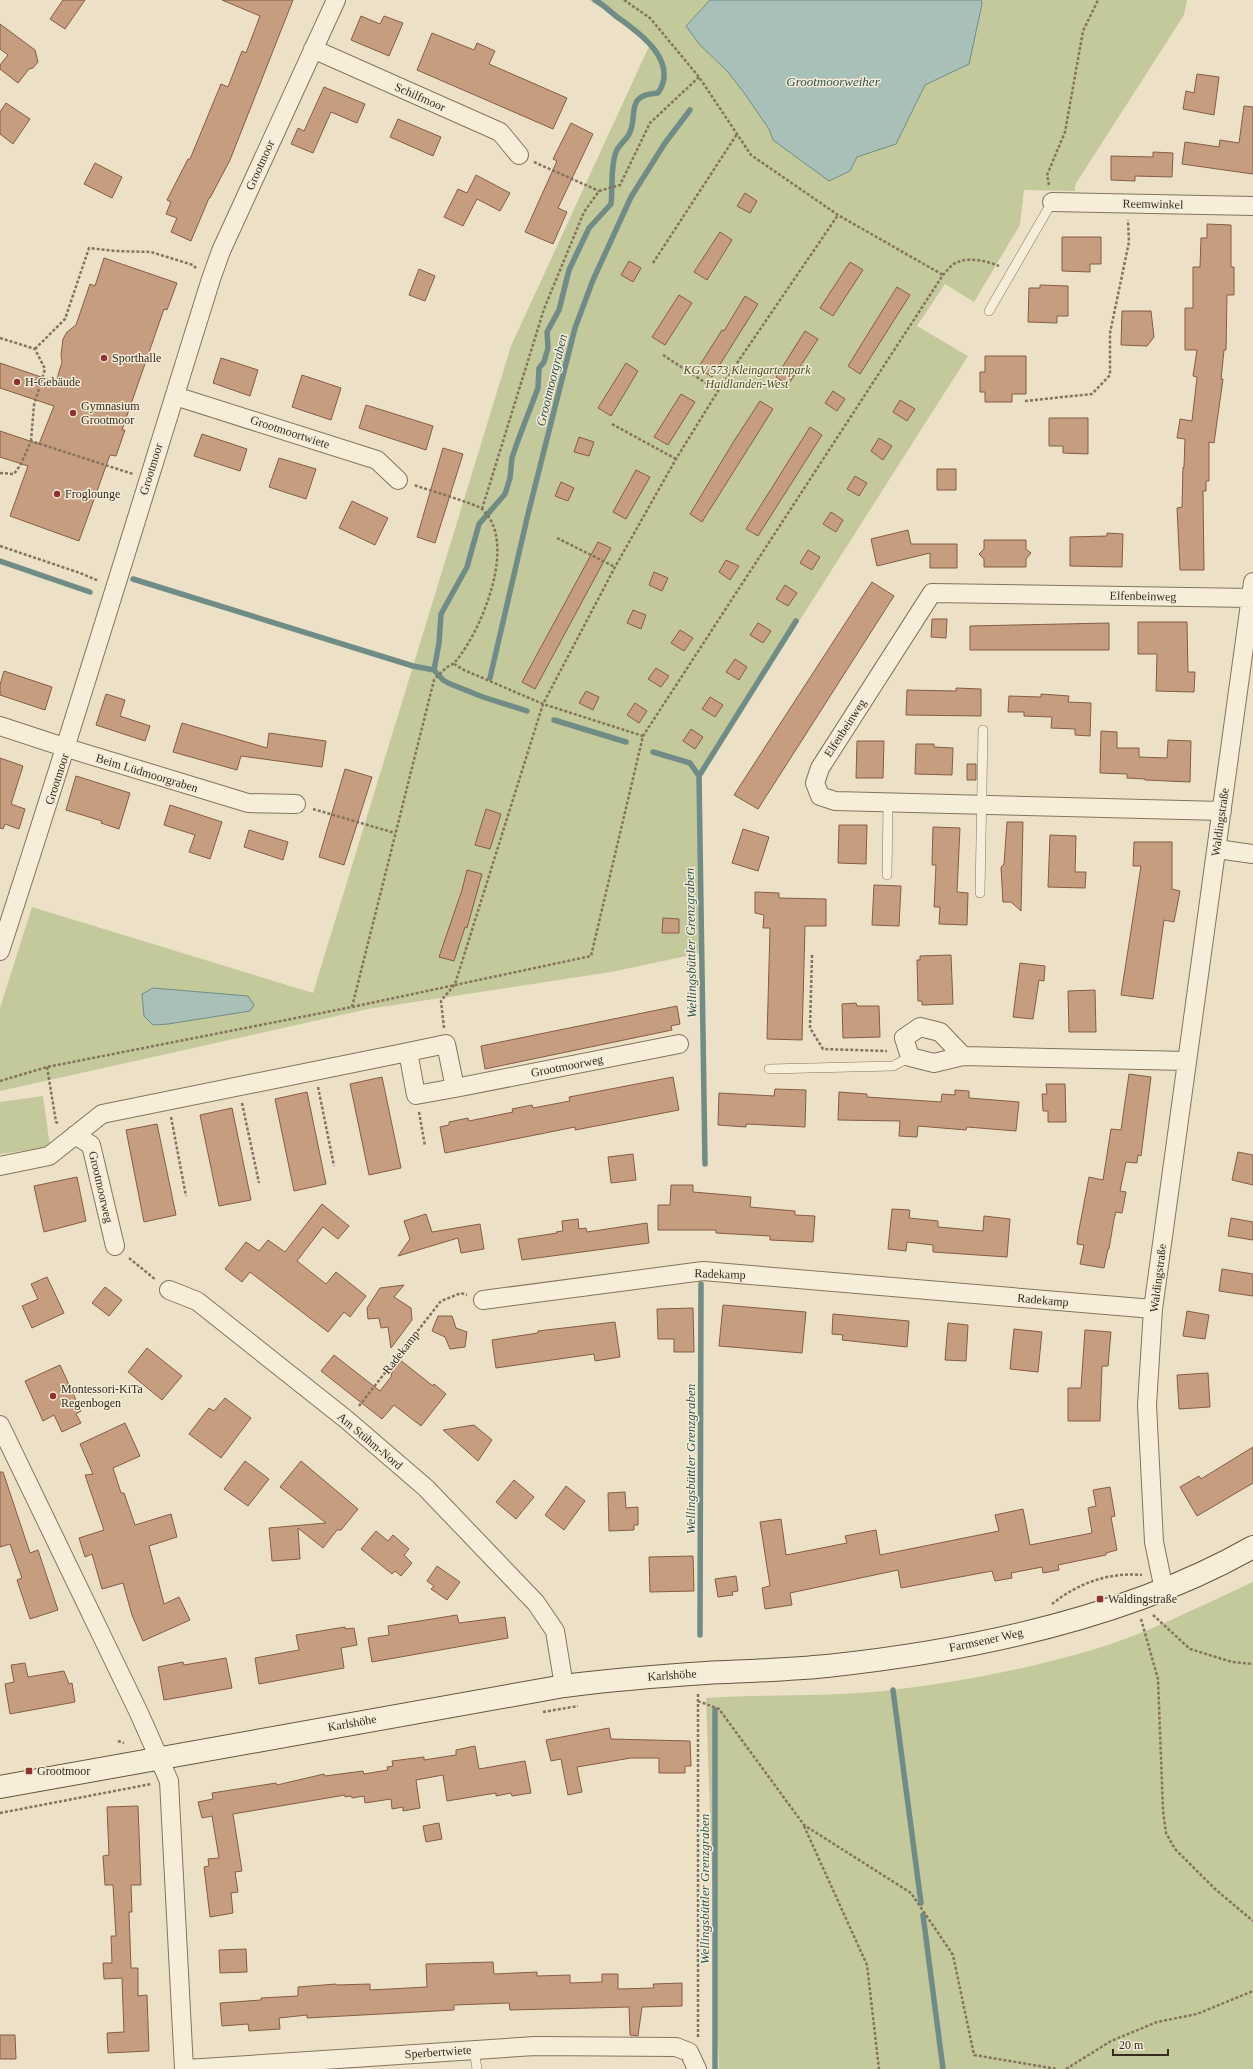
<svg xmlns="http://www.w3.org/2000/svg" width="1253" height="2069" font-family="Georgia,serif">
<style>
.green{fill:#c4c99b}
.water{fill:#a8c0b8;stroke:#6f8d86}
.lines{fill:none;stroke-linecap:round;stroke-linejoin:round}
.stream{stroke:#6f8d86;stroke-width:5.5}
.building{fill:#c79d7f;stroke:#845d44}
.service-casing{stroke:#86735d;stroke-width:10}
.minor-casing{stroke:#86735d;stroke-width:20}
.secondary-casing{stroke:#685440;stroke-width:24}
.path{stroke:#86735d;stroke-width:2.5;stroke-dasharray:3 2;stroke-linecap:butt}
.service{stroke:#f7eed9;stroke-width:9}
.minor{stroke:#f7eed9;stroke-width:18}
.secondary{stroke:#f7eed9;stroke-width:22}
.poi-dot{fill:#913132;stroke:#f3ebd6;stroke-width:1.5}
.labels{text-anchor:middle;stroke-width:3;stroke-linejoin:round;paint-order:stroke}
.street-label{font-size:12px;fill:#372b20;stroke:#f3ebd6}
.poi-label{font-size:12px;fill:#372b20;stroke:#f3ebd6;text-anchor:start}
.park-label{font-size:12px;font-style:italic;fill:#485228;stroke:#f3ebd6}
.water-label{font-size:13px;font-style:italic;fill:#305653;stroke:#f3ebd6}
</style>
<rect width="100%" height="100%" fill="#ece1c6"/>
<path class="green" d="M589,0H710L686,26L700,45L727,71L742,90L769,129L773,140L850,171L857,157L896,144L925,85L968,64L982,5L981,0H1187L1184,15L1075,185V191L1024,190L1020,225L974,302L945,284L917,326L968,356L700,777L701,953L611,972L368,1009L0,1091V1008L32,907L313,993L511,346L651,42Z
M43,1096L50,1147L0,1154V1102Z
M1253,1582V2069H719L706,1698C765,1694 826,1697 884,1691C954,1683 1024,1670 1092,1650C1147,1634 1200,1606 1253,1582Z"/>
<path class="water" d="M710,0H981L982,4L969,64L925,85L896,144L857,157L850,171L829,181L773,140L769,129L742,90L727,71L700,45L686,26Z
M153,988L248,996L254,1005L250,1011L168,1024L153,1025L144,1016L142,994Z"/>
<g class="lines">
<path class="stream" d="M0,561L90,592
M133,579L413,666L434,670L443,680L448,683L483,697L527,711
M434,670L439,643L441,614L467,567L479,524L505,494L510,478L512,458L517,443L538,388L539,368L544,362L548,348L547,332L559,310L569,270L589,228L611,204C613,187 610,168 616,152C619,144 628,139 630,132C638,113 625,95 658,93C679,62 641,34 620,19C611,13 605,5 595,0
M490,678L528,514L575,328L593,280L631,197L665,143L690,110
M554,720L626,742
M653,752L690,763L699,776L705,1164
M699,776L796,621
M700,1635L701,1284
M893,1690L921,1903
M923,1915L943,2069
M715,2069V1710"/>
</g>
<path class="building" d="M63,0H85L65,29L50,19Z
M222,0H293L230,160L210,198H209L191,241L171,232L177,218L166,214L171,202L167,200L188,159H190L221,84L228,87L242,51L246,53L260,16Z
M361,16L380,24L384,16L403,23L389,56L351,40Z
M0,24L35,50L38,62L33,68L29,69L18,83L0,69V65L8,55L0,49Z
M432,33L474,50L477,43L495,51L489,64L567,98L553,129L417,70Z
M1197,74L1219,77L1214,115L1183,109L1186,91L1194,93Z
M324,87L365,104L357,123L331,112L313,153L291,144L298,128L304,131Z
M6,103L30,119L13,144L0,134V112Z
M1244,106L1253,107V174L1182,164L1185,142L1219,147L1220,140L1239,143Z
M398,119L441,137L433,156L390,137Z
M571,123L593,134L558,208L567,212L553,244L525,232L557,161L553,159Z
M1153,152L1173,153L1172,177L1135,176V181L1111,180V156L1153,157Z
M95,163L122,177L112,198L84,184Z
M476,175L510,193L500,211L477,199L463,226L444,217L458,189L467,193Z
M745,193L757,201L750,213L737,206Z
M1207,224L1231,225V267H1234V295H1227L1226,350H1224L1221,379H1223L1214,443L1209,442V481H1206V491H1203L1204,570H1180L1177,508L1182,507L1183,467H1184L1185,439L1177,438L1180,419L1192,421L1197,377L1193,376L1197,350H1185V308H1193V267H1200L1201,238H1207Z
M720,232L732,240L707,280L694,272Z
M1062,237H1101V264H1090V272L1062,271Z
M104,258L177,283L167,310L164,309L122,430H125L116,456L110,455L79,541L10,516L28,466L0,457V431L39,444L54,406L0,388V363L56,382L62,362L61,355L63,339L67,332L76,325L90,284L95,286Z
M629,261L641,268L633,282L621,275Z
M850,262L863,270L833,316L820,308Z
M419,269L435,276L425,301L409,295Z
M1040,285L1068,286V316H1057V323L1028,322L1029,288H1040Z
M897,287L910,295L860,374L848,366Z
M679,295L692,303L665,345L652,337Z
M745,296L758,304L712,377L698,368L722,330L724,331Z
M1122,311H1151L1154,337L1147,346L1121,345Z
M805,331L818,339L788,385L776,377Z
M985,356H1026V394H1012V402H985V392H980V372H985Z
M221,358L258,370L250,396L213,383Z
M626,363L638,371L611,416L598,408Z
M302,375L341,388L331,420L292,407Z
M833,391L845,399L837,411L825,403Z
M681,394L695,402L668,445L654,437Z
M900,400L915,409L907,421L893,412Z
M760,401L773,409L702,522L690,514L734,441Z
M366,405L433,426L426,450L359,428Z
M1049,418H1088V454L1063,453V446H1049Z
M810,427L822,435L758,536L746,529Z
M202,434L247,449L240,471L194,456Z
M579,437L594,442L589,456L574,452Z
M879,438L892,446L883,460L871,451Z
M443,448L463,454L435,543L417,537Z
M279,458L316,469L306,499L269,487Z
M937,469H956V490H937Z
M636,470L650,477L626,519L613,512Z
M855,476L867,483L859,496L847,489Z
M561,482L574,488L568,501L555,496Z
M352,501L388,518L375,545L339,528Z
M831,512L843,520L836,532L823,524Z
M908,530L911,544H957V568H930V553L877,566L871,539Z
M1107,533L1123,534L1122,567L1070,566V537L1107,536Z
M984,540H1026V549L1031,553L1026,559V567H984V559L979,554L984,549Z
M598,542L611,548L535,689L522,682Z
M808,550L820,557L812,570L800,563Z
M726,560L739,566L730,580L719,572Z
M654,572L668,578L662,591L649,585Z
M872,582L894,596L758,809L734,795Z
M785,585L797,593L788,606L776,599Z
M633,610L646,615L641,629L627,623Z
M932,619H947L946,638L931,637Z
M1138,622H1187L1188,672H1195L1194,692L1156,691L1157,654H1138Z
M758,623L771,631L763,643L750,635Z
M1109,623V650H970V626Z
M680,630L693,638L684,651L671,643Z
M735,659L747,667L739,680L726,672Z
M656,668L669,676L661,687L648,679Z
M4,671L52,687L45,710L0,695V685Z
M956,688L981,689V716L906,715L907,690L956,691Z
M586,691L599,697L593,710L579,703Z
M106,694L125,700L120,716L150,726L145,741L96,725Z
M1041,694L1069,696L1068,702L1091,703L1090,736L1075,735V729L1051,728L1052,717L1024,716V712H1008L1009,696L1041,697Z
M710,697L723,705L715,717L702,709Z
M635,703L647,711L639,723L627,715Z
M182,723L267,748L269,733L326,741L322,767L241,756L237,770L173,752Z
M691,729L703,737L695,749L683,741Z
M1101,731L1117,732V748H1139V757L1167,758L1168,740L1191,741L1190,782L1145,780V779L1127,778V774L1100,773Z
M857,741H884L883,778H856Z
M916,744H934V747L953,748L952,775L915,774Z
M0,758L23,766L11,804L25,809L19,829L5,824L3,829L0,828Z
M967,764H976V780H967Z
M345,769L372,777L344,865L319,857Z
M76,776L130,793L119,829L101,823L102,821L66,810Z
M170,805L222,822L210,859L189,852L195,835L164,825Z
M486,809L501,814L490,849L475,845Z
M1007,822H1023L1021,911L1011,902H1003L1001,867L1004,864Z
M839,825H867L866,864L838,863Z
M933,827L960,828L957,892L968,893L967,925L939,924L940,907H934L936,865H932Z
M743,829L769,837L758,871L732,863Z
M249,830L288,842L283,860L244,847Z
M1050,835L1076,836L1075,872H1086L1085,888L1048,887Z
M1134,842H1172V889L1180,891L1174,922L1164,920L1153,999L1121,995L1141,866H1133Z
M467,870L482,874L467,928L465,927L454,961L439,957L462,890Z
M874,885L901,886L899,926L872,925Z
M755,892L779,893V898L826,899V926H805L802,1040L767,1039L770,928H763L764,915L755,913Z
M663,918L679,919V933H662Z
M951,955L953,1004L922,1005V1001H918L917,960H920V956Z
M1020,963L1045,966L1044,981L1039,980L1033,1019L1013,1017Z
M1095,990L1096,1032H1069L1068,991Z
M856,1003L857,1006H879L880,1037L843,1038L842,1004Z
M677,1006L680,1024L671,1026L672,1030L485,1069L481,1046Z
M1129,1074L1151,1077L1141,1156L1138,1155L1137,1163L1126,1162L1120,1191L1126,1192L1124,1203L1122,1213L1116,1212L1114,1219L1109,1249H1108L1104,1268L1080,1264L1084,1245L1077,1244L1078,1235L1089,1177L1103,1180L1111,1129L1121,1130Z
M382,1077L401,1168L369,1175L350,1084Z
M673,1077L679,1110L575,1130V1127L445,1153L440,1127L449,1125V1122L468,1118L469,1121L513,1112L512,1109L532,1105L533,1108L570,1101L569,1097Z
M1046,1084H1065L1066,1122H1048V1111H1043L1042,1094H1047Z
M775,1089L806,1090L805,1127L746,1124V1127L718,1125L719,1093L774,1096Z
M955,1090L969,1091V1098L1019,1102L1016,1131L967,1127L966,1130L918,1126L917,1137L899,1136L900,1121L838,1120L839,1092L867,1094V1097L941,1102L942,1094L955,1095Z
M307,1092L326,1184L294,1191L275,1099Z
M232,1108L251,1200L219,1206L200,1115Z
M157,1124L176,1215L144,1222L126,1130Z
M1238,1152L1253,1155V1185L1232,1180Z
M633,1154L636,1180L611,1183L608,1157Z
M77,1177L86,1221L44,1232L34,1186Z
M671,1185H693V1192L751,1197L750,1207L795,1211V1215L815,1216L813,1242L770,1240V1236L716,1233V1230H658V1205H670Z
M322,1204L349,1226L338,1239L323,1227L297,1261L326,1284L336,1272L366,1296L350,1317L344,1312L328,1332L250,1272L242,1282L225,1269L246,1242L259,1251L268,1240L285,1252Z
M892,1209L910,1210L909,1218L938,1221V1227L983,1231L984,1216L1010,1219L1007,1257L933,1252V1245L907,1242L906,1251L888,1249Z
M426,1214L432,1232L480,1224L484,1249L461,1253L458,1238L398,1256L410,1239L404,1221Z
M1231,1218L1253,1222V1240L1228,1236Z
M578,1219L579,1229L586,1228L587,1232L647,1223L649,1243L522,1260L518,1239L557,1233L556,1232L563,1231L562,1221Z
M1222,1269L1253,1274V1296L1219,1291Z
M47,1277L64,1313L32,1328L22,1306L38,1299L31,1284Z
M404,1285L394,1297L411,1308L412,1320L391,1348L388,1327L381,1328L379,1318L368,1319L367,1308L380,1288Z
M105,1287L122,1300L109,1316L92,1303Z
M723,1305L806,1312L802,1353L719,1346Z
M693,1308L694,1352H674V1339H658L657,1309Z
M1187,1311L1209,1315L1205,1339L1183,1336Z
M833,1314L909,1321L907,1347L842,1340L843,1335L832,1334Z
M438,1316H452L456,1328L467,1332L465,1347L450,1349L445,1337L432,1331Z
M615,1322L620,1357L595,1361L594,1354L496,1368L492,1340L538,1333V1331Z
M948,1323L968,1325L966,1361L945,1360Z
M1014,1329L1042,1332L1038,1372L1010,1369Z
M1085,1330L1111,1332L1108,1366H1102L1100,1421H1068V1388H1081Z
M147,1348L182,1376L162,1400L128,1372Z
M334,1355L380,1391L391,1377L395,1356L433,1386L434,1384L446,1394L421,1426L394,1405L382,1419L321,1371Z
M60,1365L81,1411L76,1414L81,1423L62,1432L54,1415L43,1421L25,1381Z
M1208,1373L1210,1407L1179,1409L1177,1375Z
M225,1398L251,1418L221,1458L189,1434L209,1408L214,1411Z
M125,1423L140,1456L113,1468L121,1493H124L135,1525L171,1514L177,1537L149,1546L164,1604L179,1597L190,1620L143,1641L132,1615L123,1583L102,1589L92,1554L85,1557L79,1538L104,1530L85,1475L93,1474L80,1444Z
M474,1425L492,1440L478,1461L443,1430Z
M1253,1447V1483L1197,1516L1180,1487L1199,1476L1201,1479Z
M245,1461L269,1479L248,1506L224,1489Z
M301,1461L358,1509L341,1530H337L323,1548L298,1528L300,1559L272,1561L269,1528L326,1523L280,1487Z
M0,1472H3L30,1553L38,1550L58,1610L30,1619L17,1580L22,1578L10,1544L0,1547Z
M514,1480L534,1497L516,1519L496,1502Z
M566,1486L585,1501L564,1530L545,1515Z
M1110,1487L1115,1516L1111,1517L1117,1550L1106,1553V1555L1058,1565L1059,1570L1043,1573L1042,1567L1011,1573L1012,1578L995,1581L992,1571L901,1588L898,1570L790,1593L792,1605L765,1609L762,1588L770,1586L760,1522L781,1519L786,1555L847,1543L845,1536L876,1530L880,1555L999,1531L995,1515L1023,1509L1030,1545L1092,1533L1088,1508L1096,1506L1093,1490Z
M625,1492L626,1508L638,1507V1525H634V1530L609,1531L608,1493Z
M376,1531L388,1541L393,1535L409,1549L404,1555L412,1563L401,1576L395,1571L392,1574L361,1549Z
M693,1556L694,1591L650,1592L649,1557Z
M437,1566L460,1582L447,1600L431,1589L434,1586L427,1581Z
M736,1576L738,1591L732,1592L733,1595L718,1597L715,1579Z
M457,1615L459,1623L505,1617L508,1638L372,1662L368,1638L389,1635L388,1626Z
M345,1627V1629L354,1628L357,1645L341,1648L344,1668L259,1684L255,1658L299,1650L296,1635Z
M226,1658L232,1688L164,1700L158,1667L183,1662L184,1665Z
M25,1663L28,1677L64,1671L69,1684L72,1683L75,1702L10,1714L5,1684L14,1682L11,1665Z
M609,1728L611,1739L690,1741L691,1766H685V1773H659V1758H631L577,1767L582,1792L568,1795L561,1759L551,1761L546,1740Z
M475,1746L479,1769L525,1761L531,1793L512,1796L511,1793L496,1796V1793L447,1801L443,1775L416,1780L420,1808L403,1811V1807L392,1809L391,1799L365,1803L364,1796L352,1798L351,1796L345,1797V1795L233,1814L242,1871L235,1872L238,1892L231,1893L233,1913L210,1917L204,1867L209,1866L208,1859L219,1858L212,1816L202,1818L198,1802L213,1799L212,1793L276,1783L277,1785L324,1774L325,1776L363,1771L364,1774L388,1770L387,1767L393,1766L392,1761L424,1757V1760L456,1755V1750Z
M138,1806L141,1885H131L132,1912H129L131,1968H138V1996L147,1995L149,2051L108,2053L107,2033L124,2032L122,1978L104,1979L103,1963H112L111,1936H116L113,1885H105L103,1856L109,1855L107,1807Z
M439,1823L442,1839L426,1842L423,1826Z
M246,1949L247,1972L220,1973L219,1950Z
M493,1962L494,1974L537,1972V1976L570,1975V1983L602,1982V1974H618V1989L654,1988L653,1984L682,1983V2006L642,2007L638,2036L630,2035L629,2007L510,2010L509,2003L454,2005V2010L307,2018V2015L279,2018L280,2029L249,2031L248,2024L222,2026L220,2003L261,2000V1998L298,1996V1987L336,1984V1985L370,1984V1990L427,1987L426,1964Z
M0,2035H15L16,2059H0Z"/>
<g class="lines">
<g class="service-casing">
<path id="service" d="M989,311L1052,202
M887,875L888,803
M980,893L983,730
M769,1069L893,1066L910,1057
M474,2050L477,2069"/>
</g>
<g class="minor-casing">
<path id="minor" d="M313,49L500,132L519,155
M1052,202L1253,206
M175,396L377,460L398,480
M0,726L67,748L248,803L296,804
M1222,811L835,801L820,796L815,783L820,768L932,593L1251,598
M1217,849L1253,854
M0,951C73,728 141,503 211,279L221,251L336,0
M963,1056L940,1032L920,1027L904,1038L910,1057L934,1063L963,1056L1187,1061
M455,1088L679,1044
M75,1135L91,1145L115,1246
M0,1166L49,1156L102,1114L408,1052L416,1095L455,1088L446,1044L408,1052
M169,1290L197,1301L347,1420L426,1488L536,1603L555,1631L564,1686
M483,1300L703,1271L1153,1309
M0,1425L139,1713L169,1781L184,2069
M1164,1590L1154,1542L1147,1405L1153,1309L1253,582
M187,2069L535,2046L676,2047L689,2052L697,2069"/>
</g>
<g class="secondary-casing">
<path id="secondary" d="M0,1787L564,1686C611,1680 658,1676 706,1673C746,1671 786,1670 827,1666C968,1651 1128,1618 1253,1547"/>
</g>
<path class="path" d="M624,0L650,18L699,77L751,155L838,215L943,275
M534,162L599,191
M1049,185L1047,175L1065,132L1083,31L1098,0
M653,263L737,134
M0,338L35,349L45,369L34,405L31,441
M35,349L65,319L89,248L115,251L151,252L193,265L196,268
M663,355L718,391
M1025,401L1092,394L1110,375V333L1129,242L1128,220
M612,424L676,459
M0,473L14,474L21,464L31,441L133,474
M482,509L544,309L584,212L599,191L620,185L650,123L699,77
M557,538L615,567
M0,546L80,573L99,581
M454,664L464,670L543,704L643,736
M313,809L395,833
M812,955L810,1028L823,1049L887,1051
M352,1007L434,680C438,676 441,672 445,669C448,666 452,665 455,662C481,632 519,542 482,509C476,504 425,489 414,485
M444,1028L441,1001L455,984L543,704L615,567L676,459L718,391L838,215
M47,1067L56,1122L59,1124
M0,1081L47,1067L352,1007L591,956L643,736L943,275C947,271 952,263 958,262C970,257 987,261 999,266
M318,1087L334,1166
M242,1103L259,1183
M419,1112L425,1146
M171,1117L186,1196
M129,1258L156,1280
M359,1406L441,1301L461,1293L467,1295
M1052,1604C1078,1583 1109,1572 1142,1575
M1153,1615L1190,1649L1232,1662L1253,1664
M1141,1619L1158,1679L1163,1811L1166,1833L1175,1849L1215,1889L1253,1921
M698,1701L719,1709L804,1825L911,1893L953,1955L974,2055L1057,2069
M543,1712L578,1706
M118,1741L124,1743
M0,1813L151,1784
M804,1826L867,1965L879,2069
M698,2037V1694
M1066,2069L1111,2041L1157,2022L1197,2014L1253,1991"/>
<use href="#service" class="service"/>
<use href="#minor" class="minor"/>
<use href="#secondary" class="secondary"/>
</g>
<g class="poi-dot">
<circle cx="104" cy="358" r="4"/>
<circle cx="17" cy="382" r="4"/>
<circle cx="73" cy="413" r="4"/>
<circle cx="57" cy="494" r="4"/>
<circle cx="53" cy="1396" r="4"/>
<rect x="1096" y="1595" width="8" height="8" rx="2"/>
<rect x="25" y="1767" width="8" height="8" rx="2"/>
</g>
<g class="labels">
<g class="street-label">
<text transform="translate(420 97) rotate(24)" y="4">Schilfmoor</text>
<text transform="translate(260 165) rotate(-66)" y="4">Grootmoor</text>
<text transform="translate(1153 204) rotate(1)" y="4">Reemwinkel</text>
<text transform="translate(290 432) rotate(18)" y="4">Grootmoortwiete</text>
<text transform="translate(151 469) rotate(-73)" y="4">Grootmoor</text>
<text transform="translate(1143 596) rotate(1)" y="4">Elfenbeinweg</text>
<text transform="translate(845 728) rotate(-57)" y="4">Elfenbeinweg</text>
<text transform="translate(147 773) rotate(17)" y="4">Beim Lüdmoorgraben</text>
<text transform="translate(57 779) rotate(-72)" y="4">Grootmoor</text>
<text transform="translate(1220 822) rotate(-82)" y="4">Waldingstraße</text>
<text transform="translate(567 1066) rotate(-11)" y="4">Grootmoorweg</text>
<text transform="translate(101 1187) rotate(77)" y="4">Grootmoorweg</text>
<text transform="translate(720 1274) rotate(2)" y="4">Radekamp</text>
<text transform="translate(1158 1278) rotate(-83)" y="4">Waldingstraße</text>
<text transform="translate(1043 1300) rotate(5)" y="4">Radekamp</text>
<text transform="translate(401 1352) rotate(-52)" y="4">Radekamp</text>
<text transform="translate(370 1441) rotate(40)" y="4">Am Stühm-Nord</text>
<text transform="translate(986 1640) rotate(-12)" y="4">Farmsener Weg</text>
<text transform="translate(672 1675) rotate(-4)" y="4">Karlshöhe</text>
<text transform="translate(352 1723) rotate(-10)" y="4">Karlshöhe</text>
<text transform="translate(438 2052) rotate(-4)" y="4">Sperbertwiete</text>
</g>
<g class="poi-label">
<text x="112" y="362">Sporthalle</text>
<text x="25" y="386">H-Gebäude</text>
<text x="81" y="410">Gymnasium<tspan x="81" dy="14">Grootmoor</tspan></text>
<text x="65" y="498">Froglounge</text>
<text x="61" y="1393">Montessori-KiTa<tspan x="61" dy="14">Regenbogen</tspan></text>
<text x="1108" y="1603">Waldingstraße</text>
<text x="37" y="1775">Grootmoor</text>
</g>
<g class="park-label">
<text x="747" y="374">KGV 573 Kleingartenpark<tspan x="747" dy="14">Haidlanden-West</tspan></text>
</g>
<g class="water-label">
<text x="833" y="86">Grootmoorweiher</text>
<text transform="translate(551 380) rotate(-76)" y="5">Grootmoorgraben</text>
<text transform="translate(690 943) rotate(-91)" y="5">Wellingsbüttler Grenzgraben</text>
<text transform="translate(690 1459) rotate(-90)" y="5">Wellingsbüttler Grenzgraben</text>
<text transform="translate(704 1889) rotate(-90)" y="5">Wellingsbüttler Grenzgraben</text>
</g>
</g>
<path d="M1113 2049v6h55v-6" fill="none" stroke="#372b20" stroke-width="2"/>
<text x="1119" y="2049" font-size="12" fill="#372b20" stroke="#f3ebd6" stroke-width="3" paint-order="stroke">20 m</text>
</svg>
